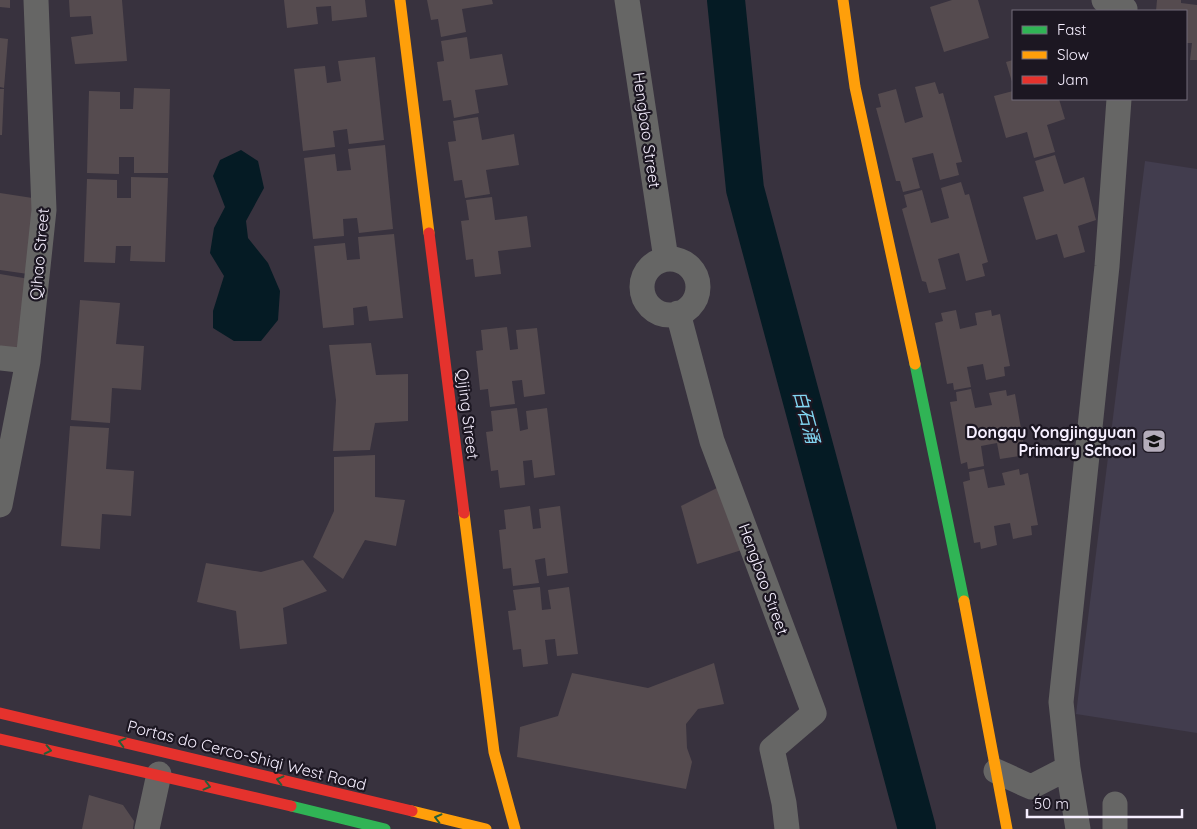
<svg xmlns="http://www.w3.org/2000/svg" width="1197" height="829" font-family="Quicksand,'Noto Sans SC',sans-serif">
<style>
.education{fill:#423d4e}
.water{fill:#051b24}
.lines{fill:none;stroke-linecap:round;stroke-linejoin:round}
.river{stroke:#051b24;stroke-width:38}
.building{fill:#554b4f}
.street{stroke:#666665;stroke-width:25}
.fast{stroke:#30b455;stroke-width:11}
.slow{stroke:#ff9f0a;stroke-width:11}
.jam{stroke:#e5322d;stroke-width:11}
.oneway{stroke:#255e39}
.labels{text-anchor:middle;stroke-width:4.5;stroke-linejoin:round;paint-order:stroke}
.street-label{font-size:16px;fill:#f6efff;stroke:#1c1722}
.poi-label{font-size:16px;font-weight:bold;fill:#f6efff;stroke:#1c1722;text-anchor:end}
.water-label{font-size:18px;font-style:italic;fill:#82d6f2;stroke:#1c1722}
</style>
<rect width="100%" height="100%" fill="#38323e"/>
<path class="education" d="M1145,161L1197,169V733L1076,714Z"/>
<path class="water" d="M241,150L258,161L264,188L246,221L248,238L268,263L280,291L278,320L261,341H234L213,328V311L224,276L210,253L214,228L225,207L213,176L220,160Z"/>
<g class="lines">
<path class="river" d="M726,0L745,189L917,829"/>
</g>
<path class="building" d="M0,0H10V8L0,7Z
M69,0H122L127,61L75,64L71,37L93,34L91,16L70,17Z
M284,0H365L367,17L332,21L331,6L316,7L318,24L287,28Z
M427,0H492L493,4L462,9L466,32L441,37L438,19L431,20Z
M952,0H978L989,38L944,52L930,7Z
M1157,0H1181V3L1197,5V60H1190L1192,43H1186V11H1156Z
M467,37L470,59L502,54L508,85L475,90L479,113L454,118L451,100L443,101L437,62L444,61L441,41Z
M0,38L8,39L4,88L0,87Z
M375,57L384,140L349,144L347,129L333,131L335,147L303,151L294,69L325,66L327,83L341,81L338,61Z
M1013,60V85L1006,62Z
M935,82L939,94L943,93L962,162L956,163L959,175L940,180L933,153L912,158L920,188L903,192L900,181H896L876,108L881,107L878,94L896,89L905,123L923,117L915,87Z
M134,88L170,89L168,173H134V157H119V174L87,173L89,91L120,92V109H133Z
M0,89H4L2,135H0Z
M1013,91V99H1059L1065,119L1047,125L1055,152L1034,158L1027,132L1006,138L994,96Z
M478,117L482,140L514,134L519,165L486,170L490,194L465,198L462,180L454,181L448,142L456,141L453,121Z
M385,145L393,229L359,233L357,218L343,219L344,236L313,239L304,158L335,154L337,171L351,170L348,149Z
M1055,155L1064,184L1084,177L1096,220L1078,226L1085,252L1064,258L1057,234L1036,240L1023,197L1044,191L1035,161Z
M131,177L168,178L165,262L130,261L131,246H116L115,263L84,262L87,179L117,180V198H131Z
M961,182L965,195L969,194L988,262L982,264L985,276L966,281L959,253L938,259L946,289L929,293L926,282L922,281L902,209L907,207L904,195L922,190L931,223L949,218L941,188Z
M0,193L39,199L28,274L0,270Z
M492,197L495,220L527,216L531,247L498,251L501,274L475,277L473,259L466,260L461,221L469,220L466,200Z
M394,234L403,318L369,321L367,306L353,308L354,325L323,328L314,246L345,243L347,260L360,259L358,237Z
M0,274L29,279L17,354L0,352Z
M80,300L120,303L116,344L144,346L141,390L112,388L110,423L71,420Z
M956,310L960,329L977,325L975,313L991,310L992,316L1000,314L1010,366L1004,367L1005,376L986,380L983,364L967,367L971,387L954,390L953,383L947,384L935,323L943,321L941,313Z
M507,327L510,350L518,349L516,330L537,328L545,394L524,397L522,380L512,381L515,404L490,407L488,389L480,390L476,351L483,350L481,330Z
M371,343L376,375L408,374V421L375,423L370,450L333,451L336,400L329,345Z
M971,389L975,408L992,405L989,393L1006,390L1007,396L1015,394L1024,446L1018,447L1019,456L1000,459L997,443L981,446L984,466L968,469L967,462L961,464L950,402L957,401L956,392Z
M517,408L520,431L528,429L526,411L547,408L555,475L534,478L532,460L523,461L525,485L500,488L498,470L491,471L486,432L493,431L491,411Z
M70,426L109,428L106,469L134,471L131,516L102,514L100,549L61,546Z
M375,455V497L405,500L396,546L365,540L343,579L313,557L334,511V457Z
M984,469L988,488L1005,485L1002,473L1019,469L1020,475L1028,473L1038,525L1031,526L1032,535L1013,539L1010,523L994,526L997,545L981,549L980,542L974,543L963,482L970,480L969,472Z
M723,485L745,549L697,564L681,506Z
M530,506L533,529L541,528L539,509L560,506L568,573L547,576L545,558L535,560L539,583L513,586L511,568L503,569L499,530L506,529L504,510Z
M303,560L327,591L283,608L287,644L240,649L236,611L197,602L206,563L261,572Z
M540,587L542,610L551,609L548,590L569,587L578,654L557,656L555,639L545,640L548,664L523,667L521,649L513,650L508,611L516,610L513,590Z
M714,663L724,704L698,709L686,724L687,748L692,762L686,789L517,757L520,727L558,716L572,673L648,688Z
M89,795L123,805L134,821L133,829H82Z"/>
<g class="lines">
<path class="street" d="M627,0L666,259
M1104,0L1125,9
M642 287a28 28 0 1 1 56 0a28 28 0 1 1-56 0Z
M678,313L712,441L814,713L772,749L784,803L787,829
M0,358L28,361
M0,505L28,361L44,210L36,0
M996,771L1031,787L1068,768
M1115,804V829
M147,829L159,774
M1078,829L1068,768L1061,702L1107,266L1119,99"/>
<path class="fast" d="M915,364L964,601
M291,806L385,829"/>
<path class="slow" d="M400,0L429,233
M843,0L855,87L915,364
M464,513L494,752L515,829
M964,601L1007,829
M412,811L486,829"/>
<path class="jam" d="M429,233L464,513
M0,713L412,811
M0,739L291,806"/>
</g>
<defs><path id="oneway-chevron" d="M-2-3.5L2.5 0L-2 3.5" fill="none" stroke-width="1.6" stroke-linecap="round" stroke-linejoin="round" transform="scale(1.25)"/></defs>
<g class="oneway">
<use href="#oneway-chevron" transform="translate(122 742) rotate(-166)"/>
<use href="#oneway-chevron" transform="translate(48 750) rotate(12)"/>
<use href="#oneway-chevron" transform="translate(280 780) rotate(-166)"/>
<use href="#oneway-chevron" transform="translate(207 786) rotate(14)"/>
<use href="#oneway-chevron" transform="translate(438 818) rotate(-166)"/>
</g>
<defs>
<g id="school-square" transform="scale(1.25)"><rect x="-9" y="-9" width="18" height="18" rx="4" fill="#b4adbb" stroke="#1c1722"/><path d="M0-5L7-2L0 1L-7-2ZM-4 1L0 2.5L4 1V4Q0 6-4 4Z" fill="#111"/></g>
</defs>
<g fill-rule="evenodd">
<use href="#school-square" x="1154" y="441"/>
</g>
<g class="labels">
<g class="street-label">
<text transform="translate(647 130) rotate(82)" y="6">Hengbao Street</text>
<text transform="translate(39 254) rotate(-85)" y="6">Qihao Street</text>
<text transform="translate(468 414) rotate(83)" y="6">Qijing Street</text>
<text transform="translate(764 579) rotate(70)" y="6">Hengbao Street</text>
<text transform="translate(247 755) rotate(14)" y="6">Portas do Cerco-Shiqi West Road</text>
</g>
<g class="poi-label">
<text x="1136" y="438">Dongqu Yongjingyuan<tspan x="1136" dy="18">Primary School</tspan></text>
</g>
<g class="water-label">
<text transform="translate(806 417) rotate(75)" y="6">白石涌</text>
</g>
</g>
<rect x="1012" y="10" width="175" height="90" fill="#1c1722" stroke="#736d7a"/>
<rect x="1022" y="26" width="25" height="8" fill="#30b455" stroke="#736d7a"/>
<text x="1057" y="35" font-size="15" fill="#f6efff">Fast</text>
<rect x="1022" y="51" width="25" height="8" fill="#ff9f0a" stroke="#736d7a"/>
<text x="1057" y="60" font-size="15" fill="#f6efff">Slow</text>
<rect x="1022" y="76" width="25" height="8" fill="#e5322d" stroke="#736d7a"/>
<text x="1057" y="85" font-size="15" fill="#f6efff">Jam</text>
<path d="M1027 809v8h155v-8" fill="none" stroke="#f6efff" stroke-width="2.5"/>
<text x="1034" y="809" font-size="15" fill="#f6efff" stroke="#1c1722" stroke-width="4" paint-order="stroke">50 m</text>
</svg>
